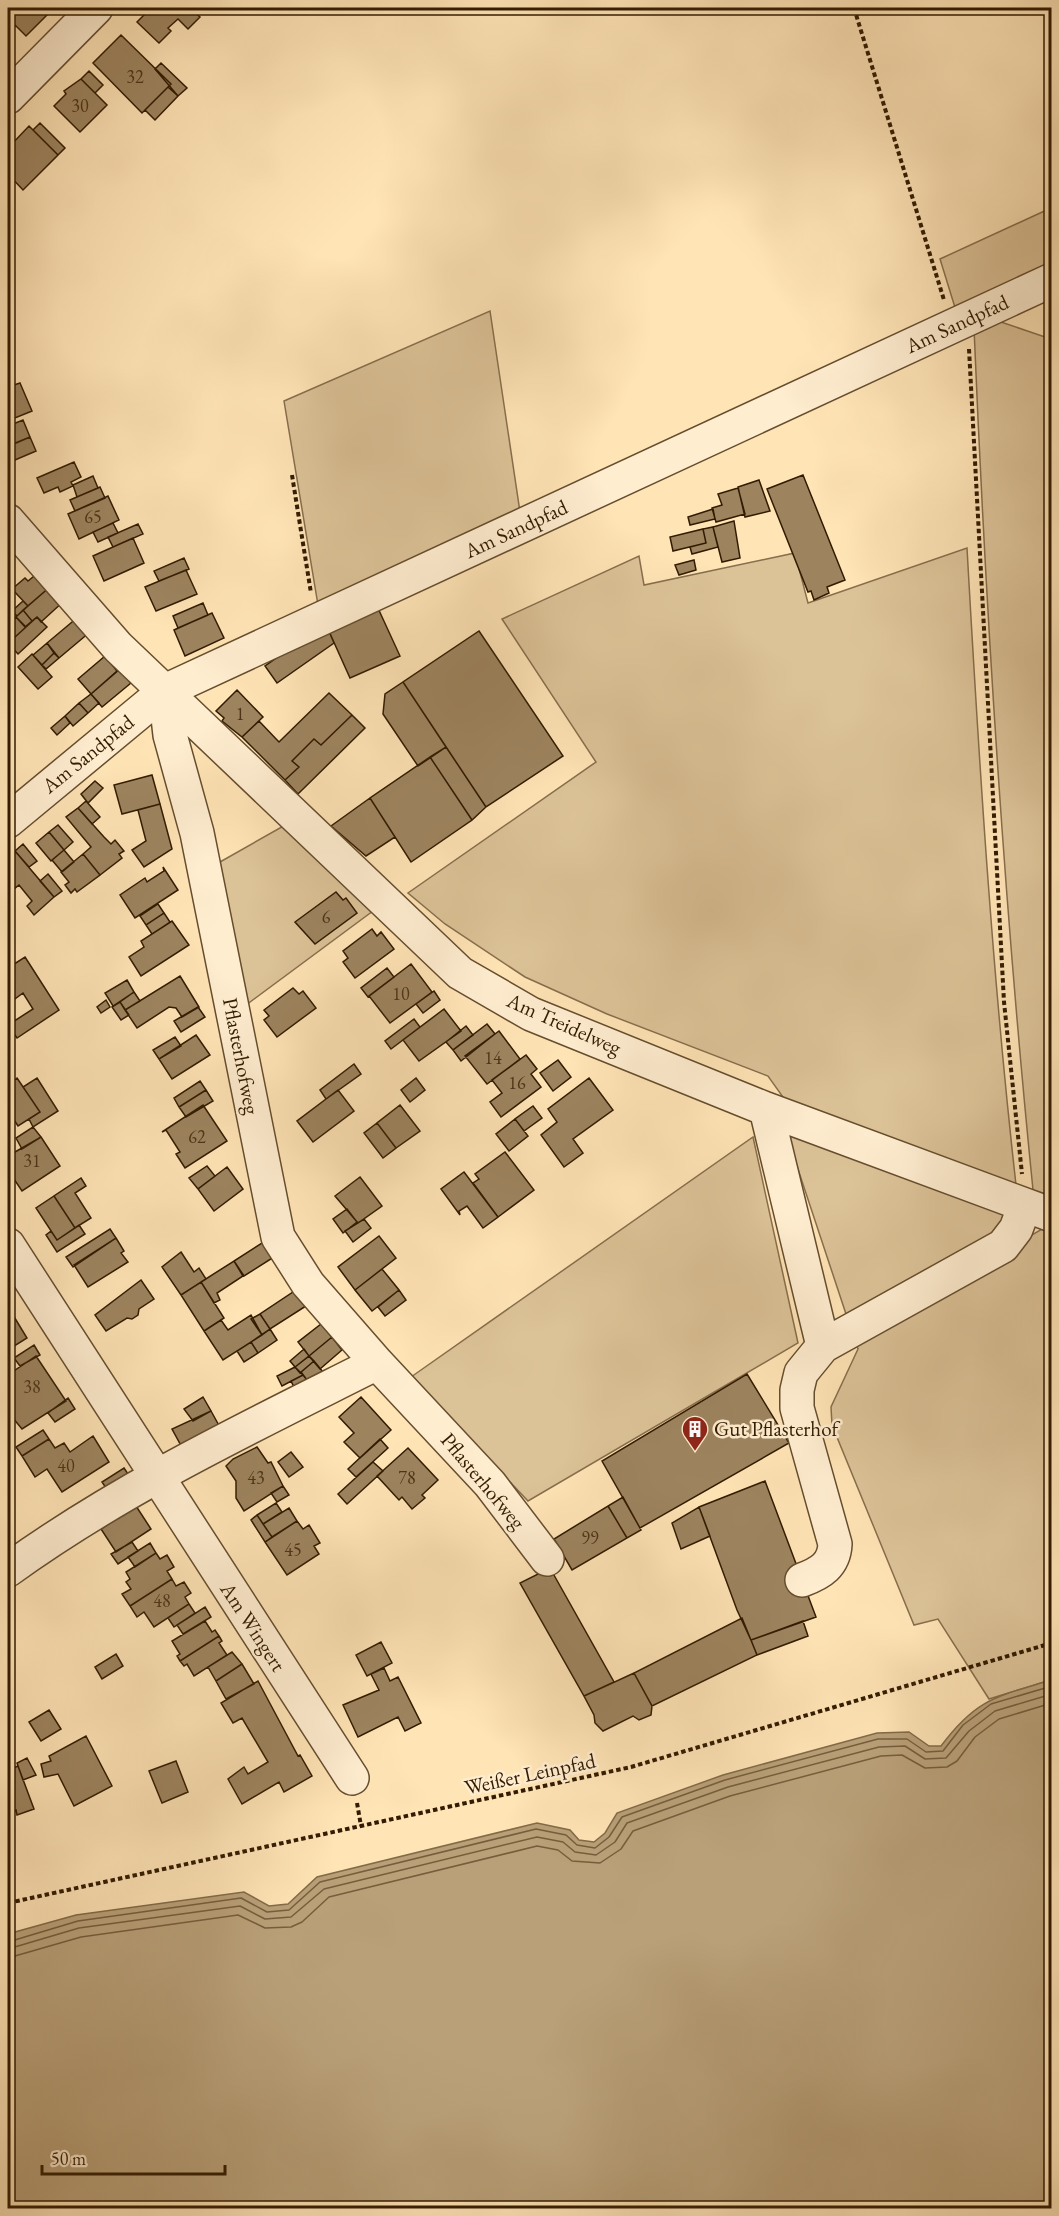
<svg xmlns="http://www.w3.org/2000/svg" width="1059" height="2216" font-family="'EB Garamond',serif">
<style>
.green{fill:#dcc297;stroke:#876e4c;stroke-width:1.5}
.water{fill:#b9a078;stroke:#836b48;stroke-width:1.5}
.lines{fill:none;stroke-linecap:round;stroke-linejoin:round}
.shore{stroke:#765e3c;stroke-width:1.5}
.building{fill:#9d845f;stroke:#321b01;stroke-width:1.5}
.minor-casing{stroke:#654d2e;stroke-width:36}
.path{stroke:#321b01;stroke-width:4;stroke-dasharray:4.5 3;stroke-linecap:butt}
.minor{stroke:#ffedd0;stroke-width:33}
.labels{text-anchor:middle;stroke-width:5;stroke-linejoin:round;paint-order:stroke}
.number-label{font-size:18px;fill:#4d3518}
.street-label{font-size:21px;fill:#321b01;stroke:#ffedd0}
.poi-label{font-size:21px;fill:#321b01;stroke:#ffedd0;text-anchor:start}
</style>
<rect width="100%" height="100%" fill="#ffe4b6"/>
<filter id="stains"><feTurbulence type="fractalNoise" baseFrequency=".00333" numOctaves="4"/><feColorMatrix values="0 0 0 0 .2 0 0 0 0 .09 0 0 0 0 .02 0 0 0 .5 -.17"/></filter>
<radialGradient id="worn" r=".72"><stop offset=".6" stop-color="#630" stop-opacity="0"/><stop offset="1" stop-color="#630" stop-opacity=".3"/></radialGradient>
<path class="green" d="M1051,208V270L957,314L940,259Z
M490,311L520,512L318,605L284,401Z
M995,320L1051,339V1196L1033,1190C1004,903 986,616 974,328Z
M967,548C979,761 992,972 1016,1185L785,1100L768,1076L607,1014L525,977L445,924L408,893L596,762L502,619L639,556L644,585L795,553L808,603Z
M287,824L377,908L246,1005L220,862Z
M785,1130L1000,1208L1004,1218L1002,1231L849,1323Z
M753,1137L798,1343L528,1501L411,1377Z
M1047,1226L1051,1228V1680L989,1699L938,1619L914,1625L832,1425L831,1407L858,1349L855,1340Z"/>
<path class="water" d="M1051,1680V2208H8V1937L15,1932L76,1915L244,1892L269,1906L288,1904L317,1877L537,1823L570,1830L579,1840L594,1842L605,1833L617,1813L723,1775L877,1733L909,1732L929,1746H941C977,1698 996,1697 1051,1680Z"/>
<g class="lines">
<path class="shore" d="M8,1942L78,1921L241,1898L267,1912L289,1910L320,1882L536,1829L566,1835L577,1845L595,1848L609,1837L622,1817L725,1780L878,1739H907L926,1752L943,1751L963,1725L991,1704L1052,1686
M8,1949L79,1928L240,1906L265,1919L291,1917L324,1889L537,1837L563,1842L575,1852L596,1855L615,1842L627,1823L728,1787L879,1747L905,1746L925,1759L946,1758L969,1731L995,1711L1052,1694
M8,1958L81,1937L238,1915L265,1928L291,1927L302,1922L329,1897L537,1846L558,1850L572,1861L600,1863L621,1849L633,1831L730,1796L881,1756L902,1755L925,1768L947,1767L957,1761L975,1737L999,1719L1052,1703"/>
</g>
<path class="building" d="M8,8H54L26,36L8,18Z
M151,8H190L200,17L188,29L178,19L168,28L171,31L159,43L137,22Z
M8,18L15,25L8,33Z
M121,35L171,84L142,113L93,63Z
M161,63L187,88L178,96L155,69Z
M89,71L103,85L95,93L81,79Z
M81,79L107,105L80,132L54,106L66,94L64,91Z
M168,87L178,96L155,120L145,110Z
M40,123L65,148L58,155L33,130Z
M29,126L58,155L23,190L8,174V148Z
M20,383L32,411L10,420L8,387Z
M23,420L30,437L8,446V426Z
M30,437L36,451L15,460L9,446Z
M74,462L81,477L71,482L73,486L60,492L58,487L44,493L37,478Z
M803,475L845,580L827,587L829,593L814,600L811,591L808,592L767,489Z
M93,476L98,488L77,497L73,485Z
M759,480L770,511L745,517L738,487Z
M100,487L105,498L75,511L70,500Z
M738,488L745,514L716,522L712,508L722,505L718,494Z
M108,496L119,520L79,539L68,514Z
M713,509L715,519L690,525L688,517Z
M734,521L740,558L722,562L713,527Z
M113,523L118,533L98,542L93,532Z
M138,524L143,534L113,547L108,537Z
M713,527L718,547L692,554L690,547L706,543L703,529Z
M703,529L706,543L673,551L670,537Z
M133,538L144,563L104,581L93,556Z
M184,558L189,569L159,581L154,571Z
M694,560L696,570L679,575L675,565Z
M186,570L197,594L156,611L145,587Z
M39,572L51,586L28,606L12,589L25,578L28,581Z
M51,586L64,601L41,622L37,617L32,621L23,610Z
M23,601L28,606L17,616L12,611Z
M203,603L208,615L178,628L173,616Z
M377,606L400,656L350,678L328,629Z
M11,610L17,616L8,624V613Z
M23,610L32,621L25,627L16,617Z
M212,613L224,638L185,656L174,630Z
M16,617L26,627L14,638L8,631V624Z
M37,617L47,627L18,654L8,643V631L14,638Z
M78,617L90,632L59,658L47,643Z
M328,629L334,643L277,683L265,666L301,641Z
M479,631L563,756L486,807L403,682Z
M47,643L54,653L42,665L33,655Z
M54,653L59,658L46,669L42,665Z
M32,654L52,677L38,689L18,667Z
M105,656L117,671L91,694L78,679Z
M120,669L131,683L102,707L91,694Z
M403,682L446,747L418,766L383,714L385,694Z
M237,690L263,717L242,737L222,721L224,718L216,711Z
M329,693L352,715L321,745L314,739L292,761L299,767L285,780L242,737L259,721L279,742Z
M91,694L99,703L88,713L79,703Z
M79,703L88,713L73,726L65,716Z
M352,715L365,728L298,794L285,780L299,767L292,761L314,739L321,745Z
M65,716L70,723L57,735L51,728Z
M446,747L486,807L472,820L430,757Z
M430,757L472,820L411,862L370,798Z
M152,775L160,804L122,814L114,785Z
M95,781L103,788L88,803L81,794Z
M370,798L395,837L366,856L331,826Z
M86,801L100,817L92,824L78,808Z
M160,804L172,849L144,867L132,850L146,841L138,810Z
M78,808L104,837L111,844L115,840L124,851L119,854L122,858L100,875L83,854L91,847L66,817Z
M58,825L73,842L64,850L49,832Z
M49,832L64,850L51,861L36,843Z
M23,844L37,861L29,867L15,851Z
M64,850L74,862L62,872L52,860Z
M15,851L54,897L34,915L27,906L32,901L19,885L8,894V857Z
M83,854L100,875L77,892L75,889L71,893L65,885L69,882L61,872Z
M163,867L178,890L135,918L120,895L145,878L147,882L164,871Z
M48,874L62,891L54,897L40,881Z
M336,892L343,900L346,898L357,913L315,944L295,922Z
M158,904L164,913L146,925L140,916Z
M164,913L170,922L152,934L146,925Z
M172,921L189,945L141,976L129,957L144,947L141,941Z
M372,929L377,936L381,932L394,949L355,978L343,962L348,958L343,951Z
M25,957L59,1010L17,1038L8,1025L33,1009L23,993L8,1004V968Z
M411,964L432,992L390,1023L369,996Z
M387,968L394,977L368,997L361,988Z
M180,976L199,1007L182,1017L176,1008L169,1007L137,1028L125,1010Z
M127,980L134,992L113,1006L105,993Z
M293,988L299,994L303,991L316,1008L277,1037L264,1020L269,1016L264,1010Z
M434,991L440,1000L423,1013L416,1004Z
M134,992L140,1001L125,1010L120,1002Z
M106,1000L110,1007L101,1013L97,1007Z
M120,1002L129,1015L121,1020L112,1007Z
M198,1007L205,1017L181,1032L174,1021Z
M444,1009L461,1031L419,1061L403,1040Z
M414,1019L420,1027L391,1049L385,1041Z
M487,1024L495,1034L461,1061L453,1050Z
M466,1026L473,1035L453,1050L446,1042Z
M499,1031L520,1059L487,1084L465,1056Z
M196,1035L210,1055L172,1079L159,1059Z
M175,1037L181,1046L159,1059L153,1050Z
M526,1055L537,1069L531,1074L541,1087L501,1117L490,1102L502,1093L492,1080Z
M558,1060L571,1077L553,1091L540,1073Z
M354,1064L361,1074L326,1099L320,1090Z
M17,1078L40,1112L18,1126L9,1112L8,1114V1085Z
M37,1078L58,1111L33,1127L29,1119L40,1112L23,1087Z
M416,1078L425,1090L410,1102L401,1090Z
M589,1078L613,1110L573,1139L583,1153L564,1167L541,1135L557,1122L548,1109Z
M200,1081L206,1090L179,1107L174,1098Z
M206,1090L213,1101L186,1117L179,1107Z
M338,1090L354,1111L313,1142L297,1121Z
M203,1105L227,1141L185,1168L176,1154L180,1152L166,1130L162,1132Z
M400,1105L420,1131L396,1148L377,1123Z
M533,1106L542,1118L524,1131L515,1119Z
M515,1119L528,1136L509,1151L496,1134Z
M377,1123L396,1148L383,1158L364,1133Z
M33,1127L41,1137L22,1149L16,1138Z
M41,1137L60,1166L22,1191L14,1179L9,1182L8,1179V1156Z
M505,1152L534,1190L498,1217L473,1183L479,1179L475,1174Z
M207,1166L215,1176L198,1189L189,1178Z
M227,1167L243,1189L214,1211L198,1189Z
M464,1172L498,1217L483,1228L467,1206L459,1211L460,1215L441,1189Z
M360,1177L382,1206L358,1223L335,1196Z
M81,1178L86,1186L75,1193L91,1218L75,1228L54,1196Z
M54,1196L75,1228L57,1240L36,1208Z
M347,1209L357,1222L343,1233L333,1219Z
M364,1219L371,1228L353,1242L345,1231Z
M79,1225L85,1234L57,1252L46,1235L51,1231L57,1240Z
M110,1229L116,1238L73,1267L66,1257Z
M379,1236L396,1258L355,1290L338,1267Z
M116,1238L124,1251L121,1253L128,1262L88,1287L74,1265Z
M265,1241L274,1257L244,1276L234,1261Z
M181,1252L194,1272L199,1268L206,1279L181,1295L162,1267Z
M234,1261L243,1276L217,1293L220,1300L214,1303L201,1282Z
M382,1269L399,1290L372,1311L355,1290Z
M141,1280L154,1299L139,1309L138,1315L132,1319L127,1318L106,1331L95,1315Z
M201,1282L224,1318L204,1331L181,1295Z
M296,1290L306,1306L270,1329L260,1314Z
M399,1290L406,1300L385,1316L378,1307Z
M260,1314L270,1329L262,1335L251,1319Z
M13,1315L27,1338L8,1350V1319Z
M251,1315L262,1335L223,1360L204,1331L221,1320L228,1330Z
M321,1324L332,1337L309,1356L298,1342Z
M270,1329L277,1340L258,1353L251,1342Z
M332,1337L342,1350L320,1369L309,1356Z
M251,1342L258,1353L244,1362L237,1351Z
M34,1345L40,1355L20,1366L14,1358Z
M304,1349L309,1356L295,1367L290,1361Z
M36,1356L66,1401L22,1429L8,1412V1375Z
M309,1356L314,1361L300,1373L295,1367Z
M314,1361L323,1372L307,1380L301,1372Z
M295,1367L303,1375L282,1386L277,1376Z
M747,1374L789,1443L640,1528L602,1461Z
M303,1375L307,1380L294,1387L291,1381Z
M203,1397L211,1411L193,1421L184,1409Z
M361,1397L391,1430L360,1458L344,1442L354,1433L339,1417Z
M68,1398L75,1409L55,1422L48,1413Z
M211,1411L222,1431L184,1451L172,1429Z
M43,1430L49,1439L22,1456L16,1447Z
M93,1436L109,1462L62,1492L47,1469L35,1477L22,1456L49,1439L55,1448L64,1443L70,1452Z
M380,1439L388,1448L356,1477L348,1469Z
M257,1447L268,1463L271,1462L283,1486L244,1511L236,1498V1481L226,1466L233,1459Z
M408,1448L438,1480L422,1495L425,1498L412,1509L402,1497L399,1500L377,1476Z
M291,1452L303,1467L289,1477L278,1462Z
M373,1462L383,1471L347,1504L338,1494Z
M124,1468L130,1477L108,1491L102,1482Z
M765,1481L816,1617L751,1640L737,1610L699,1507Z
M283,1486L289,1495L277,1502L271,1493Z
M623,1497L641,1530L627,1538L608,1506Z
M276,1503L282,1512L263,1524L257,1515Z
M136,1506L151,1529L116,1552L101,1529Z
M608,1506L627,1538L572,1570L554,1539Z
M699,1507L710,1536L681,1549L672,1523Z
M289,1508L297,1521L272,1537L263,1524Z
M257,1515L272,1537L265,1542L251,1520Z
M297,1521L303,1529L309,1525L320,1543L314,1546L319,1554L287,1575L265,1542Z
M132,1542L138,1551L118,1564L111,1554Z
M150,1543L156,1553L135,1567L128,1557Z
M156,1553L160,1559L167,1555L174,1567L167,1571L172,1579L130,1606L122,1594L131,1589L126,1582L130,1579L126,1572Z
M550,1568L614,1682L584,1696L520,1583Z
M172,1579L176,1586L184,1582L191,1593L185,1597L189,1604L154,1627L144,1612L137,1617L130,1606Z
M189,1604L195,1613L174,1627L168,1618Z
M205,1607L211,1617L183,1634L177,1625Z
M742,1618L757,1655L652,1706L634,1673Z
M205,1621L212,1632L215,1630L219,1636L180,1661L177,1656L180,1654L172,1641Z
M803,1621L808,1636L757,1655L751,1640Z
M219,1636L222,1641L219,1643L227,1655L194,1676L187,1664L184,1666L180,1661Z
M381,1642L392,1663L367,1676L356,1655Z
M232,1652L242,1664L216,1681L208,1667Z
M116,1654L123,1666L102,1679L95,1667Z
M242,1664L254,1684L226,1699L216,1681Z
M384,1668L390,1681L398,1677L421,1723L405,1731L398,1717L358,1737L343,1705L379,1690L371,1674Z
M634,1673L652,1706L651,1715L639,1720L633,1716L603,1731L595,1723L594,1715L584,1696Z
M258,1681L298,1756L300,1755L312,1776L284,1792L279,1782L242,1804L228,1779L244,1767L248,1774L268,1762L242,1718L233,1723L221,1703Z
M49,1710L61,1729L41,1741L29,1722Z
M86,1736L112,1786L74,1806L58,1774L44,1777L41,1764L51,1761L49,1756Z
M27,1758L36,1775L23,1780L17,1763Z
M176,1761L188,1792L162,1803L149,1771Z
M18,1766L34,1809L17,1815L16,1810L8,1813V1770Z"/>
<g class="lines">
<g class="minor-casing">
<path id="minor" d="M8,97L96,8
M8,521L118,647L460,973L531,1014L766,1109L1052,1215
M165,691L170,735L197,833L278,1237L308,1284L377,1363L490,1484L547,1559
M8,821L165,691L1052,280
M766,1109L823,1346
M8,1245L352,1778
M8,1570C123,1487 250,1427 377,1363
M802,1580C821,1573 834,1565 835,1544L797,1408V1390L801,1373L823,1346L1003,1246L1016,1229L1025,1205"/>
</g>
<path class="path" d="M854,8L944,300
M969,349L1004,1002L1022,1174
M292,475L311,593
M357,1803L361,1826
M8,1903L631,1767L1052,1643"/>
<use href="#minor" class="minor"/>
</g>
<defs>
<g id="building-pin" transform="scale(1.35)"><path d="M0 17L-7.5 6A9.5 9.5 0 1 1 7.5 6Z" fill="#8f2418" stroke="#ffedd0"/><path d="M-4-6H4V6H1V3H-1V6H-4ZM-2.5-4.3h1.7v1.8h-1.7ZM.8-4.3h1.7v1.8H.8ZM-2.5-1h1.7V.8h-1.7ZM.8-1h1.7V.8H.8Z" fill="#fff"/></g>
</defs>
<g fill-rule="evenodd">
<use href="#building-pin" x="695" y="1429"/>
</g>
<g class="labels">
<g class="number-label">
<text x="135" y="83">32</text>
<text x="80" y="112">30</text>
<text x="93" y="523">65</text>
<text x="240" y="720">1</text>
<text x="326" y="923">6</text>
<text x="401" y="1000">10</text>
<text x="493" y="1064">14</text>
<text x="517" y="1089">16</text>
<text x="197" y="1143">62</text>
<text x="32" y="1167">31</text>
<text x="32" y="1393">38</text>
<text x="66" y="1472">40</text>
<text x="256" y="1484">43</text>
<text x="407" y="1484">78</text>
<text x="590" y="1544">99</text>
<text x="293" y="1556">45</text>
<text x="162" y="1607">48</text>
</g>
<g class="street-label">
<text transform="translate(957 324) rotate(-25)" y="7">Am Sandpfad</text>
<text transform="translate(516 529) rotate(-25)" y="7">Am Sandpfad</text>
<text transform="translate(88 754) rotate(-39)" y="7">Am Sandpfad</text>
<text transform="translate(564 1024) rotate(24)" y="7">Am Treidelweg</text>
<text transform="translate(241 1056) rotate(79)" y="7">Pflasterhofweg</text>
<text transform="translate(483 1481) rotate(50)" y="7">Pflasterhofweg</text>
<text transform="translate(253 1627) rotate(57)" y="7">Am Wingert</text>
<text transform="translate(530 1774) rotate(-12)" y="7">Weißer Leinpfad</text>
</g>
<g class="poi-label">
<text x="714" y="1436">Gut Pflasterhof</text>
</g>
</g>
<rect width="1059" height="2216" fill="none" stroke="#ffe4b6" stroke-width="30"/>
<rect x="9" y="9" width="1041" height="2198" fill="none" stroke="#321b01" stroke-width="3"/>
<rect x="15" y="15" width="1029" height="2186" fill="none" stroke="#321b01" stroke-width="1.5"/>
<path d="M42 2165v9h183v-9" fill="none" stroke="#321b01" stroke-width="3"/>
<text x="51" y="2165" font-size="18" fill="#321b01" stroke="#ffedd0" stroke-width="4.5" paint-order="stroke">50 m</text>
<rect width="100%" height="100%" filter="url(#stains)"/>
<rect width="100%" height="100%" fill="url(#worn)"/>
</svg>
